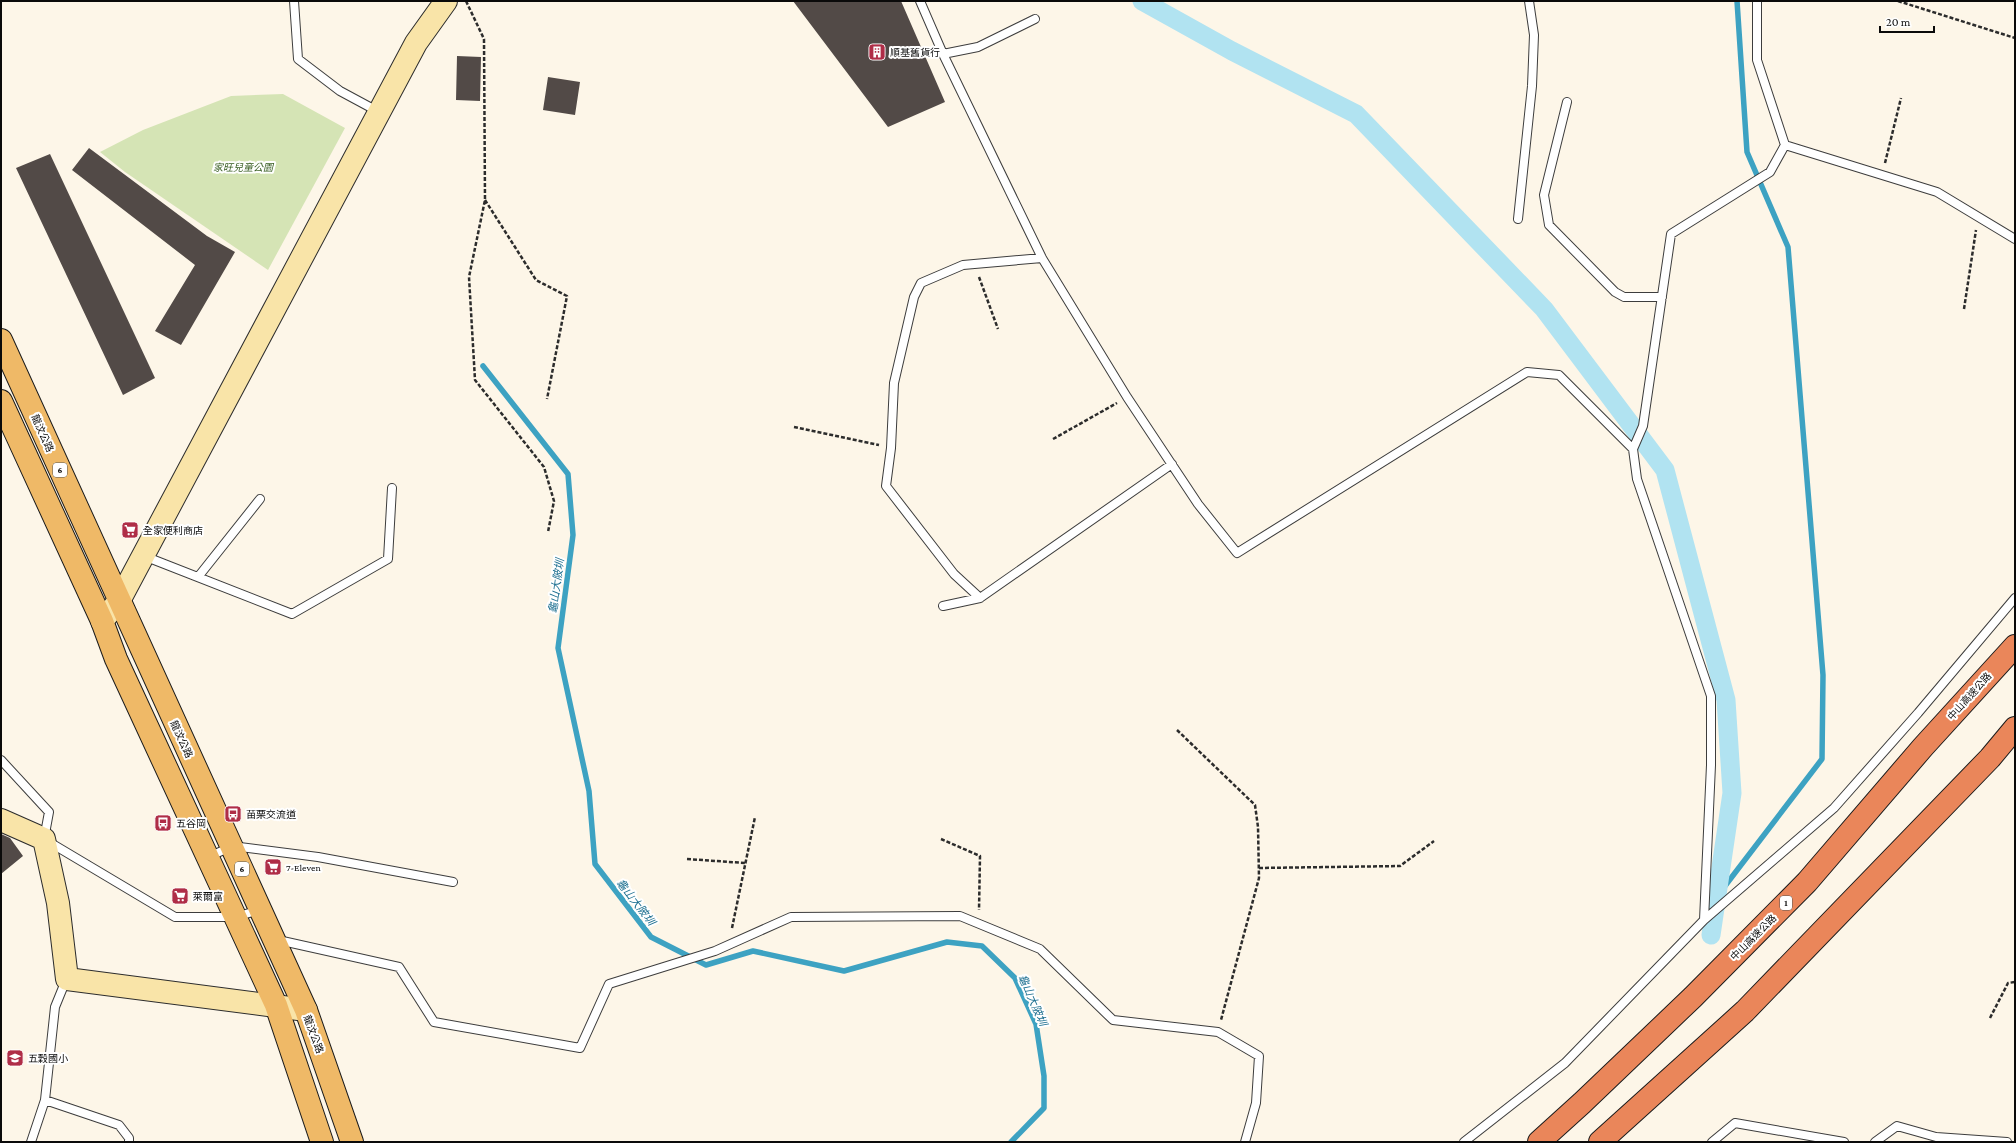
<svg xmlns="http://www.w3.org/2000/svg" width="2016" height="1143" font-family="'Crimson Pro','Noto Sans TC',serif">
<style>
.green{fill:#d5e4b5}
.lines{fill:none;stroke-linecap:round;stroke-linejoin:round}
.stream{stroke:#3da2c2;stroke-width:5.5}
.canal{stroke:#b1e3f1;stroke-width:19}
.building{fill:#524a47}
.lane-casing{stroke:#3d3d3d;stroke-width:10}
.secondary-casing{stroke:#2c2c2c;stroke-width:24}
.primary-casing{stroke:#1b1b1b;stroke-width:24}
.highway-casing{stroke:#1b1b1b;stroke-width:24}
.path{stroke:#2c2c2c;stroke-width:2.5;stroke-dasharray:4 2;stroke-linecap:butt}
.lane{stroke:#fff;stroke-width:8}
.secondary{stroke:#f9e4a8;stroke-width:22}
.primary{stroke:#efb967;stroke-width:22}
.highway{stroke:#ea865a;stroke-width:22}
.labels{text-anchor:middle;stroke-width:4;stroke-linejoin:round;paint-order:stroke}
.shield{fill:#fff;stroke:#545454;stroke-width:1}
.shield-label{font-size:9px;font-weight:bold;fill:#0a0a0a}
.poi-label{font-size:10px;fill:#0a0a0a;stroke:#fff;text-anchor:start}
.park-label{font-size:10px;font-style:italic;fill:#365c20;stroke:#fff}
.street-label{font-size:10px;fill:#0a0a0a;stroke:#fff}
.water-label{font-size:11px;font-style:italic;fill:#1e7091;stroke:#fff}
</style>
<rect width="100%" height="100%" fill="#fdf6e8"/>
<path class="green" d="M283,94L345,128L268,270L125,172L100,152L143,130L231,96Z"/>
<g class="lines">
<path class="stream" d="M483,366L568,474L573,535L558,648L589,791L595,864L651,937L706,965L753,951L844,971L947,942L982,946L1015,978L1036,1024L1044,1076V1108L1011,1142
M1715,899L1822,759L1823,675L1788,247L1747,152L1737,1"/>
<path class="canal" d="M1142,1L1232,51L1356,114L1544,309L1665,470L1726,700L1732,793L1711,935"/>
</g>
<path class="building" d="M793,1H901L945,102L888,127Z
M457,56L481,57L480,101L456,100Z
M548,77L580,82L575,115L543,110Z
M89,148L207,236L235,252L181,345L155,331L195,265L72,170Z
M50,154L155,378L123,395L16,168Z
M1,834L10,838L23,856L1,874Z"/>
<g class="lines">
<g class="lane-casing">
<path id="lane" d="M294,1L298,59L340,91L379,112
M920,1L943,54L1042,258L1127,397L1198,504L1237,553L1527,372L1559,375L1633,449
M943,54L978,47L1035,19
M1567,102L1544,195L1549,225L1615,292L1624,297H1662
M1785,145L1937,192L2015,239
M1518,219L1532,86L1534,35L1529,1
M1042,258L963,265L921,283L914,297L894,383L891,448L886,486L954,574L980,598L1172,464
M144,556L292,614L388,559L392,488
M198,577L260,499
M943,606L980,598
M1,760L49,812L44,839L175,917H236L259,910
M209,857L232,846L318,857L453,882
M1704,920L1834,808L1918,713L2015,598
M278,940L399,967L434,1022L580,1048L609,984L715,951L791,917L960,916L1040,949L1113,1020L1218,1032L1259,1056L1256,1103L1245,1142
M45,1100L119,1125L129,1138V1142
M31,1142L45,1100L55,1007L66,980
M1464,1142L1565,1063L1704,920L1711,765V696L1637,479L1633,449L1643,426L1671,234L1770,172L1785,145L1757,60V1
M1712,1142L1735,1123L1844,1142
M1875,1142L1897,1126L1936,1137L2007,1142"/>
</g>
<g class="secondary-casing">
<path id="secondary" d="M102,621L119,601L416,43L446,1
M1,820L44,839L58,903L67,979L306,1010"/>
</g>
<g class="primary-casing">
<path id="primary" d="M1,340L306,1010L352,1142
M1,401L102,621L116,659L276,1005L322,1142"/>
</g>
<g class="highway-casing">
<path id="highway" d="M1539,1142L1582,1103L1693,997L1807,882L1923,747L2015,646
M1600,1142L1745,1011L1990,758L2015,728"/>
</g>
<path class="path" d="M466,1L484,39L485,200L469,277L475,380L544,467L554,501L548,532
M1898,1L2015,38
M1885,163L1901,98
M485,200L536,280L567,296L547,399
M979,277L998,329
M1964,309L1976,230
M794,427L879,445
M1053,439L1117,403
M1177,730L1255,805L1258,827L1259,878L1221,1020
M941,839L980,856L979,910
M687,859L745,863
M1259,868L1400,866L1434,841
M732,928L755,817
M1990,1018L2008,983L2015,982"/>
<use href="#lane" class="lane"/>
<use href="#secondary" class="secondary"/>
<use href="#primary" class="primary"/>
<use href="#highway" class="highway"/>
</g>
<defs>
<g id="building-square" transform="scale(0.9)"><rect x="-9" y="-9" width="18" height="18" rx="4" fill="#af2d47" stroke="#fff"/><path d="M-4-6H4V6H1V3H-1V6H-4ZM-2.5-4.3h1.7v1.8h-1.7ZM.8-4.3h1.7v1.8H.8ZM-2.5-1h1.7V.8h-1.7ZM.8-1h1.7V.8H.8Z" fill="#fff"/></g>
<g id="supermarket-square" transform="scale(0.9)"><rect x="-9" y="-9" width="18" height="18" rx="4" fill="#af2d47" stroke="#fff"/><path d="M-6-5.5h2.5l.6 2H6L4.5 2H-2.5L-4.4-4H-6ZM-1.5 3.2a1.3 1.3 0 1 0 .1 0ZM3 3.2a1.3 1.3 0 1 0 .1 0Z" fill="#fff"/></g>
<g id="bus-square" transform="scale(0.9)"><rect x="-9" y="-9" width="18" height="18" rx="4" fill="#af2d47" stroke="#fff"/><path d="M-5-6H5V4H4V6H2V4H-2V6H-4V4H-5ZM-3.5-4V0h7V-4ZM-3.5 1.2v1.5H-2V1.2ZM2 1.2v1.5H3.5V1.2Z" fill="#fff"/></g>
<g id="school-square" transform="scale(0.9)"><rect x="-9" y="-9" width="18" height="18" rx="4" fill="#af2d47" stroke="#fff"/><path d="M0-5L7-2L0 1L-7-2ZM-4 1L0 2.5L4 1V4Q0 6-4 4Z" fill="#fff"/></g>
</defs>
<g fill-rule="evenodd">
<use href="#building-square" x="877" y="52"/>
<use href="#supermarket-square" x="130" y="530"/>
<use href="#bus-square" x="233" y="814"/>
<use href="#bus-square" x="163" y="823"/>
<use href="#supermarket-square" x="273" y="867"/>
<use href="#supermarket-square" x="180" y="896"/>
<use href="#school-square" x="15" y="1058"/>
</g>
<g class="labels">
<g class="shield">
<rect x="53" y="463" width="14" height="14" rx="3"/>
<rect x="235" y="862" width="14" height="14" rx="3"/>
<rect x="1780" y="896" width="12" height="14" rx="3"/>
</g>
<g class="shield-label">
<text x="60" y="473">6</text>
<text x="242" y="872">6</text>
<text x="1786" y="906">1</text>
</g>
<g class="poi-label">
<text x="890" y="56">順基舊貨行</text>
<text x="143" y="534">全家便利商店</text>
<text x="246" y="818">苗栗交流道</text>
<text x="176" y="827">五谷岡</text>
<text x="286" y="871">7-Eleven</text>
<text x="193" y="900">萊爾富</text>
<text x="28" y="1062">五穀國小</text>
</g>
<g class="park-label">
<text x="243" y="171">家旺兒童公園</text>
</g>
<g class="street-label">
<text transform="translate(43 433) rotate(66)" y="4">龍汶公路</text>
<text transform="translate(1969 696) rotate(-48)" y="4">中山高速公路</text>
<text transform="translate(182 739) rotate(65)" y="4">龍汶公路</text>
<text transform="translate(1753 937) rotate(-45)" y="4">中山高速公路</text>
<text transform="translate(314 1034) rotate(70)" y="4">龍汶公路</text>
</g>
<g class="water-label">
<text transform="translate(556 586) rotate(-82)" y="4">龜山大陂圳</text>
<text transform="translate(636 902) rotate(52)" y="4">龜山大陂圳</text>
<text transform="translate(1033 1000) rotate(66)" y="4">龜山大陂圳</text>
</g>
</g>
<rect width="2016" height="1143" fill="none" stroke="#0a0a0a" stroke-width="4"/>
<path d="M1880 26v6h54v-6" fill="none" stroke="#0a0a0a" stroke-width="2"/>
<text x="1886" y="26" font-size="12" fill="#0a0a0a" stroke="#ffffff" stroke-width="3" paint-order="stroke">20 m</text>
</svg>
